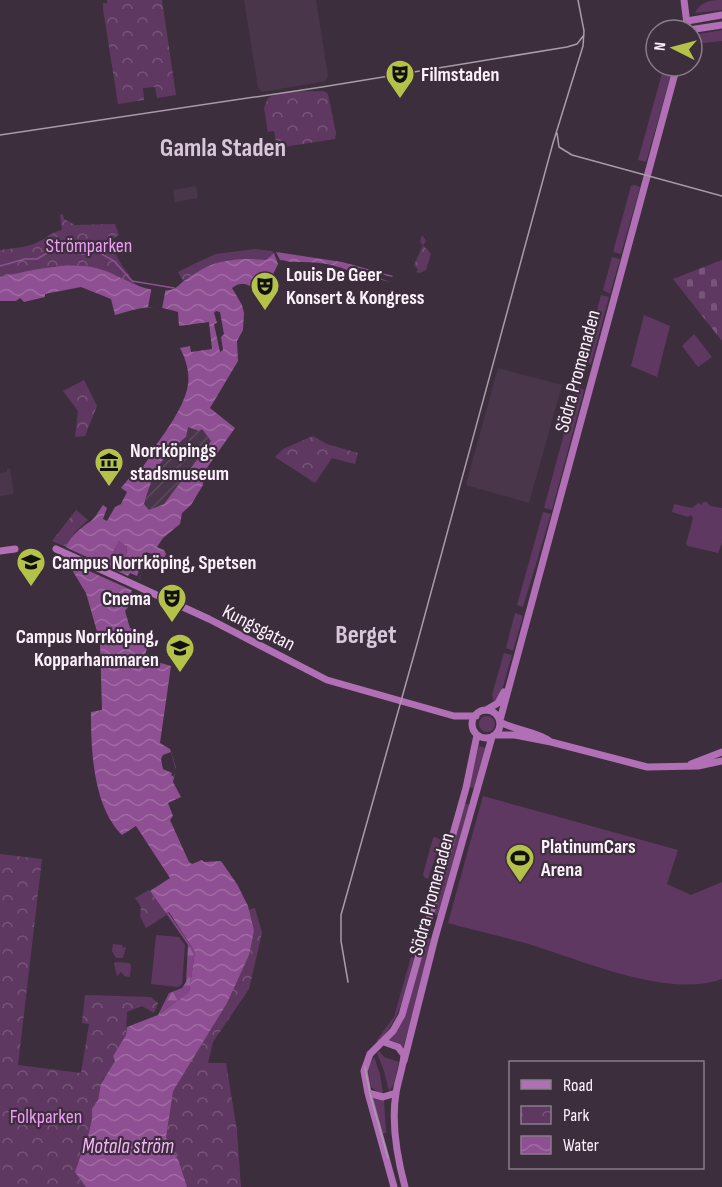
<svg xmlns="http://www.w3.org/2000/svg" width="722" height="1187" font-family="'Sofia Sans Condensed',sans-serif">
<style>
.built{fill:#49364a}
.industrial{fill:url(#industrial-furrows)}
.green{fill:#5f3861}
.forest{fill:url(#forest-firs)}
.cemetery{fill:url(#cemetery-stones)}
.park{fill:url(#park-crowns)}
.water{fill:url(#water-waves);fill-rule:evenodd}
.pier{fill:#3d2e3d}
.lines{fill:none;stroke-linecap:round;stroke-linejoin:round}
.stream{stroke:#8f5093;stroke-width:1.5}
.secondary{stroke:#b16fb5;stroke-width:7}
.tram{stroke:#a89ca8;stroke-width:1.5}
.labels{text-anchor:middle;stroke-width:4.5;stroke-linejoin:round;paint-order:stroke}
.poi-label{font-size:20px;font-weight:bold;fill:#fbf1fb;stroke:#3d2e3d;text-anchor:start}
.park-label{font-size:20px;fill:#f09bf6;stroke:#3d2e3d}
.street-label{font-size:20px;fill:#fbf1fb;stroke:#3d2e3d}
.water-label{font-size:21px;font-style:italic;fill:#f8b3fc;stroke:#3d2e3d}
.district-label{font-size:26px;font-weight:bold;fill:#d8c6d9;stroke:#3d2e3d}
</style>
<defs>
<pattern id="industrial-furrows" width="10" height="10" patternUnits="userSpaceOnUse" patternTransform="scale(1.5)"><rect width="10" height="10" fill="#49364a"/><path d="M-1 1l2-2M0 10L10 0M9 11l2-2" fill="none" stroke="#5b4a5c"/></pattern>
<pattern id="forest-firs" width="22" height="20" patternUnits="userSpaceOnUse" patternTransform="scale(1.5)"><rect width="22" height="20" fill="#834587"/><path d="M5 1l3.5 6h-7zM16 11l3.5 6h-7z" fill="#956099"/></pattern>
<pattern id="cemetery-stones" width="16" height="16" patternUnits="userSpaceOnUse" patternTransform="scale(1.5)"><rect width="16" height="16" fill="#5f3861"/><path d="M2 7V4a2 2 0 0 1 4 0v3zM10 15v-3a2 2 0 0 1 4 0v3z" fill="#775579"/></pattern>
<pattern id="park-crowns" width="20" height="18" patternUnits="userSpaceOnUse" patternTransform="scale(1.5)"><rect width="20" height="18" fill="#5f3861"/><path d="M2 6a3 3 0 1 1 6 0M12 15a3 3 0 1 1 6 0" fill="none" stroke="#775579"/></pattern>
<pattern id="water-waves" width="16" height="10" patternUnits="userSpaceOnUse" patternTransform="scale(1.5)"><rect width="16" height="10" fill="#8f5093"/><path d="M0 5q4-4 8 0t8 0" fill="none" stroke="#a06aa3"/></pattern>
</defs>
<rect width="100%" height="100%" fill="#3d2e3d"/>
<path class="built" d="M244,0H316L328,76L326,81L262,92L258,88Z
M196,186L198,198L175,202L173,190Z
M498,368L562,385L529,503L466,485Z
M10,468L14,494L0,496V473L7,472V469Z"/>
<path class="industrial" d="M187,427L202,429L211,441L164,504L149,510L144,504L152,476L169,451L186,437Z"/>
<path class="green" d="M722,0V10L695,13C700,2 710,0 722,0Z
M722,30V41L703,43L692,40L693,35Z
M664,66H670V78L646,162L638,160Z
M635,185L640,187L621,254L613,252L631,186Z
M255,249L272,251L274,253L266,260C243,258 218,261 198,273L195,268L197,267L195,266L196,263L216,254Z
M612,257L620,259L610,294L603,290Z
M601,295L609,297L591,364L583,362Z
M644,315L670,326L657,377L631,366Z
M694,334L712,357L698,367L682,346Z
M578,387L584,390L552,510L544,508L576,389Z
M703,502H707L710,506L722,508V543L718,553L688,546L686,544L693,518L691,515L688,517L672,512L674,504L692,508L698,503L702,505Z
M543,512L551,514L523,607L517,605Z
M515,613L523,616L513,651L506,648Z
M504,653L512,655L501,693L494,702L492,695Z
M479 724a8 8 0 1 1 16 0a8 8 0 1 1-16 0Z
M479,746L486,748L474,788L468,787Z
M483,796L678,850L667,884L691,895L722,882V979C667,999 579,959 525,943C499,936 474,930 448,923Z
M463,804H468L470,807L440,916L433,914Z
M435,837L441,840L428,879L425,878L423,874L433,838Z
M156,935L179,937L185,945L182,984L178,987L151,984Z
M427,938L434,939L403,1048L398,1043L389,1040L403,1021Z
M113,944L122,945L123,948L126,947L123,958H116L112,951Z
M411,957L414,958C404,993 403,1016 377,1043V1040L394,1017Z
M115,962L129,963L131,965L130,977L124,976L121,972L117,976L114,964Z
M379,1051L384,1057L399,1062L394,1084L389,1091L384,1071L377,1053Z
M374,1057L380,1074L383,1094L379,1093L371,1087L368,1069Z
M373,1099L384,1100L386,1133L382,1134Z"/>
<path class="forest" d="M119,541L127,547L125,563L113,564V552Z
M168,912L195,952L189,992L158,1015L169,993L182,988L186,982L188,945L166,913Z"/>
<path class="cemetery" d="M722,260V341L673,279Z"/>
<path class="park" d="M107,0H162L176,95L157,98L155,87L143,88L144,100L118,104L103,9V3H107Z
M324,91L328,94L336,133L335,139L277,148L274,131L268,132L264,108L268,98C283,89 306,92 324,91Z
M63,214L64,219L75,225L115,224L119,235L109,241L121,264L136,285L123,280L121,277L56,266L0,277V250C13,248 28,248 40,241C48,237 52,232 62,230L60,215Z
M422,235L426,241L423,245L431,254L426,270L420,273L416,272L418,270L414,265L423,245L420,242Z
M196,263L195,266L198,273L183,281L178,272Z
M84,380L97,406L85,436L75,437L78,411L63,391Z
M313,436L327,444L358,453L355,464L332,458L315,483L275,457L283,449Z
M76,510L88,520L75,532L66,547L52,541Z
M0,854L42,859L18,1065L81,1073L89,1024L82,1023L85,995L151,997L158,1003L154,1013L142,1006L127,1012L126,1035L113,1056L115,1061L109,1074L103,1079L96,1106L92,1110V1119L84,1154L81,1155L82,1158L243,911L255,908L262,933L249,989L213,1042L208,1063H226L237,1131L241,1187H0Z
M149,890L168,914L146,928L140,916L141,907L135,898Z"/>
<path class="water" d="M77,241C86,240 93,244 97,252L83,255L65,251Z
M276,252L342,262L393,276L392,277L359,268L358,272L391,282L373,278L369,282C343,264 323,262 293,262C288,262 284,260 280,260Z
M274,253L278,264L262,297C253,287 244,278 232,288L242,305L244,313L243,330L237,341L238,361L210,408L235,428L204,472L203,485L191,505L182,513L180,524L163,538L157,547L164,550L166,554L163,561L147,555L139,580L131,592L135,596L132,605L127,604L128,607L125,611L130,628L137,630L149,642L144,658L171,666L160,743L170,749L176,768L173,782L181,797L168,803L173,816L170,820L189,862L192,864L202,860L204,862L221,861L237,884L248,906L254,931L249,955L227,1003L173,1091L166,1137L179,1162L187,1187H86L75,1172L81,1155L84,1154L92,1119V1109L98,1100L101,1084L115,1061L113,1056L126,1035L127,1027L158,1015L189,992L195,952L169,912L166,913L150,891L170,878L136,826L122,835C93,806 91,751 91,712L102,710L100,642L86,593L69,565H63C62,543 76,531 91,521C96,517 99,510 103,505L107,508L103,519L107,521L115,507L121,504L127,492L121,488C128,480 133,472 141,466C156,444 185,410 188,384C190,372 185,357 180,348L190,346L191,352L212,349L209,322L179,326L178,312C153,303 139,308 115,315L111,299L81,287L45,294V297L24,302L20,298L16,301H0V277C31,271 64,261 96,268C121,274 141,294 169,290C178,289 179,283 187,279C194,274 203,268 211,265C227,259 249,258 266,260ZM216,311L220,312L224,334L221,337L223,350L220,352L214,324L217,323L214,313ZM188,427L199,431L202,429L211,441L164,504L149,510L144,504C154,471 159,459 186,437ZM119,541L127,547L125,563L113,564V552Z"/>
<path class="pier" d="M152,286L166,287L162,309L148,307Z
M149,448L152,449L153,452L142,468L155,471L152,476L133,471L139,468L135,466Z
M63,546L128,576L130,573L137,576L146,552L164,558L163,561L147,555L139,580L141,581L136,592L60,558V551Z
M171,752L177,773H175L174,777L171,775L172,773L163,769L161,759L163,755Z"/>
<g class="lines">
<path class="stream" d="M98,252L114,261L132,281L174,288
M0,266L25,259H37L49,252L66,251"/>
<path class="secondary" d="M684,0L687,24
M687,21L722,15
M689,30L722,25
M56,549L209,619L327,680L454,716H476
M0,551L15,549
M486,710L498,703L504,692
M472 724a14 14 0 1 1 28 0a14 14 0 1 1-28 0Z
M500,720L677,66
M500,722C516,731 536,731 551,742
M496,735H515L551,742L647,767L698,766L722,761
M691,764L722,752
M384,1042L398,1047L404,1055C403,1068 398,1080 396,1093C391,1123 397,1157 405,1187
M404,1061L435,938L492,737
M368,1093L383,1097L396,1093
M394,1187L368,1093L364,1071L370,1054L393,1031L402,1015L466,788L477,735"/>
<path class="tram" d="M557,133L559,147L572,155L722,196
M0,135L322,87L567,47L577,44L584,35
M348,982L341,941V915L417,644L553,143L583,46L584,31L578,0
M365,1067L370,1094L388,1158"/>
</g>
<defs>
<g id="theatre-pin" transform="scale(1.5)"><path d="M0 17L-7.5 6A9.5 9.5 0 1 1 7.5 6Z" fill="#b5c249" stroke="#3d2e3d"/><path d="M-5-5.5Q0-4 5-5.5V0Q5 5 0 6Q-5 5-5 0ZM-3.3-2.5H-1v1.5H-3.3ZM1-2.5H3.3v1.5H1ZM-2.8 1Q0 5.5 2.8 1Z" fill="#111"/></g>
<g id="museum-pin" transform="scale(1.5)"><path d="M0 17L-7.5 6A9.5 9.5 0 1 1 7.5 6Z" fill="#b5c249" stroke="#3d2e3d"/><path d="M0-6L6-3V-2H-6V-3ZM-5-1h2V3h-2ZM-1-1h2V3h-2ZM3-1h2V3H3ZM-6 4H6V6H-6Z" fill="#111"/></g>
<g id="university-pin" transform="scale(1.5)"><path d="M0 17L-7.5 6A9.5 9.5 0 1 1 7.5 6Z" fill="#b5c249" stroke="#3d2e3d"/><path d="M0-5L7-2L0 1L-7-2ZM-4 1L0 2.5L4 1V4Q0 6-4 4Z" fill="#111"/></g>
<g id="stadium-pin" transform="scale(1.5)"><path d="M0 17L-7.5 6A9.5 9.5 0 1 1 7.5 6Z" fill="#b5c249" stroke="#3d2e3d"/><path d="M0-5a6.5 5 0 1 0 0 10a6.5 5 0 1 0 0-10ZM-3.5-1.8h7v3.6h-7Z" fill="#111"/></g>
</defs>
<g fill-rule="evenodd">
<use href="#theatre-pin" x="400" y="74"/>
<use href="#theatre-pin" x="265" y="286"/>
<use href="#museum-pin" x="109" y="462"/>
<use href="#university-pin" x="31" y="562"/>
<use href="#theatre-pin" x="172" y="598"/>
<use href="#university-pin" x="180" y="648"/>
<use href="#stadium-pin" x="520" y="858"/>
</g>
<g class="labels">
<g class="poi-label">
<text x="421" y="81">Filmstaden</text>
<text x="286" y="281">Louis De Geer<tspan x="286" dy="23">Konsert &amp; Kongress</tspan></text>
<text x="130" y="457">Norrköpings<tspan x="130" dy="23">stadsmuseum</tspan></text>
<text x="52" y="569">Campus Norrköping, Spetsen</text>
<text x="151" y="605" text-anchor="end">Cnema</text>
<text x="159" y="643" text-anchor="end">Campus Norrköping,<tspan x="159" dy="23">Kopparhammaren</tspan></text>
<text x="541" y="853">PlatinumCars<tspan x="541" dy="23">Arena</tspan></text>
</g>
<g class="park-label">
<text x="89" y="252">Strömparken</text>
<text x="46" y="1123">Folkparken</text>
</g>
<g class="street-label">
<text transform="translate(577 371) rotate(-75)" y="7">Södra Promenaden</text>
<text transform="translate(259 627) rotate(27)" y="7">Kungsgatan</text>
<text transform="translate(431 894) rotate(-75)" y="7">Södra Promenaden</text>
</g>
<g class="water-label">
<text x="128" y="1153">Motala ström</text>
</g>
<g class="district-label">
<text x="223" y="156">Gamla Staden</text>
<text x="366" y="643">Berget</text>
</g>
</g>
<rect x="509" y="1061" width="195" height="108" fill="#3d2e3d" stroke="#897c89" stroke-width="1.5"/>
<rect x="521" y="1080" width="30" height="9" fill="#b16fb5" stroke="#897c89" stroke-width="1.5"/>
<text x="563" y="1091" font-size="18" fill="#fbf1fb">Road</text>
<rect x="521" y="1106" width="30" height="18" fill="url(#park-crowns)" stroke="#897c89" stroke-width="1.5"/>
<text x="563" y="1121" font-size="18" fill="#fbf1fb">Park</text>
<rect x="521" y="1136" width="30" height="18" fill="url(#water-waves)" stroke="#897c89" stroke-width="1.5"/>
<text x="563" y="1151" font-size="18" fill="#fbf1fb">Water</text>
<g transform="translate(674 48) rotate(276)"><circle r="28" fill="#3d2e3d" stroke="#897c89" stroke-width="1.5"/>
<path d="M0-4.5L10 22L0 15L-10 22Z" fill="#b5c249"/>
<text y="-9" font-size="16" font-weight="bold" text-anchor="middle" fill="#fbf1fb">N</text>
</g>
</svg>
